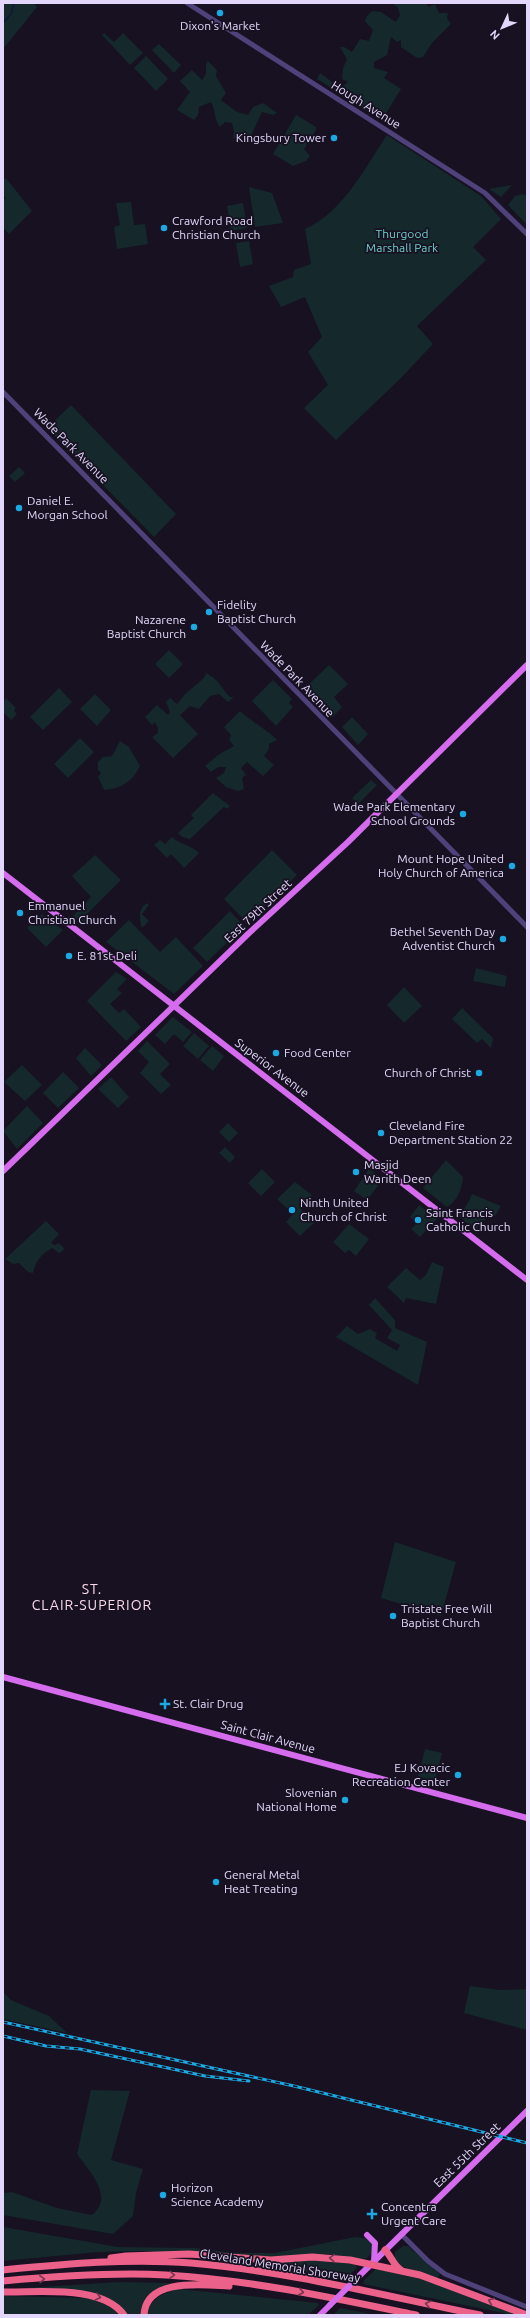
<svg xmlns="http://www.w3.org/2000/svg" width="530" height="2318" font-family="Ubuntu,sans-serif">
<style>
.green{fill:#15282b}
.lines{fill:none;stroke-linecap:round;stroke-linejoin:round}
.stream{stroke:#10183c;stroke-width:1.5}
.minor{stroke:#4f427b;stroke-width:5}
.major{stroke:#d56ced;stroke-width:6}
.highway{stroke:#eb6189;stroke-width:7}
.rail-casing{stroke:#1ca8e1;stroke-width:3}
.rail{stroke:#171122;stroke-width:1.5;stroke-dasharray:4.5;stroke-linecap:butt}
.major-bridge{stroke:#d56ced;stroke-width:6}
.oneway{stroke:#763550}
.poi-dot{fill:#1ca8e1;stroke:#171122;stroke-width:1.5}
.labels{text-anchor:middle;stroke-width:3.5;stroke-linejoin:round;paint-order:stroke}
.poi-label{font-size:12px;fill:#e2d7fa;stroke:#171122;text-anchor:start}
.street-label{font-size:12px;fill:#e2d7fa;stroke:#171122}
.park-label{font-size:12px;fill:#6cd1cb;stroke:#171122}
.quarter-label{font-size:14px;letter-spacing:1px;fill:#fad9e8;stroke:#171122}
</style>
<rect width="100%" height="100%" fill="#171122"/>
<path class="green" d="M3,3H34L37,7L3,49Z
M392,3H426L428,7L435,4L439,13H448L447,18L451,24L432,43L423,57L417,58L401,47V40L397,42L391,37L387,55L374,62V68L388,72L384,78L401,89L382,120L317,79L320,73L340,88L348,82L342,79L343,68L347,59L340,47H344L352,52L360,39L369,41L373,30L365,21L367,16L372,11L381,12L396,22L400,15L398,8Z
M104,33L114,42L123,33L143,53L130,65L102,35Z
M159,44L181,65L174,73L152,50Z
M146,56L168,79L156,91L134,68Z
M208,61L217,70L216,76L226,93L221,100L237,112L248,115L253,107L263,103L277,113L273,115L262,112L250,138H233L234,131L232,123L225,122L220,127C214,120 216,111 211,102L199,107L198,115L194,120L177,110L190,92L180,81L192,70L202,80L206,74V64Z
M296,115L316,127V130L304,149L310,156L306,161L293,166L273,154Z
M387,135L481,196L501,219L473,247L486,260L417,326L433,344L399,380L336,440L304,408L328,385L308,352L322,337L305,297L281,307L269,286L293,277L294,270L311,264L305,229C343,212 364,169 387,135Z
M6,178L32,211L9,234L3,228V200L6,198L3,195V180Z
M512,185L501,197L489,189Z
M249,187L272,193L283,223L255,227Z
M524,194L527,197V225L508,205L515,196Z
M131,202L134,225L145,224L148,244L117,249L114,227L120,225L116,203Z
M243,203L247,228L231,231L227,206Z
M249,241L253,264L240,267L236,243Z
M71,405L176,514L154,537L47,428Z
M19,467L25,473L15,482L9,476Z
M169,650L183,664L169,678L155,664Z
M329,665L348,684L334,697L342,707L332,718L304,689Z
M206,673C221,681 220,687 230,697H234L228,702L219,694L210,696L199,709L190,706L180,715L198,734L173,758L152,737L158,733V728L155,722L152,725L145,717L157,705L168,715L170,712L166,702L170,698L177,704L185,694L204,678Z
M273,680L292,699L289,703L293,707L276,726L252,701Z
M59,688L72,702L43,730L30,717Z
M95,694L111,710L97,726L80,709Z
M6,698L16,708L14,711L17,714L11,720L3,712V702Z
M240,711C252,722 265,728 277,740L269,744V749L264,756L274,765L263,776L247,762L241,768L246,775L242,778L244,789L238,791L226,787L216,778L224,773L226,767H218L211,772L205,766L218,755L234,746L229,740L231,735L224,727Z
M352,717L368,734L358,745L342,727Z
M80,738L94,752L68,778L54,764Z
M120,741L129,747L140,766C133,781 121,789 104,790L98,777L101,773L98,770V762L103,757L112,756Z
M371,780L377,785L358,804L352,798Z
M213,793L230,806L227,809L224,807L190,839L182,837L178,833L194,818L191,815Z
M172,837C181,845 191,845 199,853L184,868L171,854L167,858L154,845L160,840L165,844Z
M272,850L297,875L247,923L224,899Z
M95,855L121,880L83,918L87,921L83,924L73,916L91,897L72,876Z
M147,903L149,905L142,914L149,921L142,928C139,919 138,908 147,903Z
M230,911L244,926L207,962L193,948Z
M42,914L63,930L46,947L27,928Z
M129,920L160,952L176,937L203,966L174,994L106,942Z
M476,968L507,976L505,987L473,981Z
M116,972L127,979L117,989L122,993L110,1004L119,1013L124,1009L141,1027L126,1041L87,1001Z
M404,987L422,1006L404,1023L387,1005Z
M462,1008L493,1038L491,1048L482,1039L477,1043L452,1019Z
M173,1017L192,1032L183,1042L174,1034L165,1044L155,1035Z
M194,1033L209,1046L198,1059L183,1046Z
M147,1041L170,1064L160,1074L171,1085L161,1094L140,1073L149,1062L138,1051Z
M212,1046L224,1056L213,1071L200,1060Z
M85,1048L102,1065L91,1076L76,1058Z
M22,1065L42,1085L25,1101L4,1082Z
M63,1072L79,1088L58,1108L43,1093Z
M111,1077L129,1097L118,1108L98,1089Z
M27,1106L43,1123L17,1149L3,1131Z
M228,1123L238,1133L229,1142L219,1132Z
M225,1147L235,1157L230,1163L219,1153Z
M446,1160L463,1177C462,1188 458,1201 447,1207L423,1188Z
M262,1169L275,1182L261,1196L248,1183Z
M369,1169L383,1179L367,1200L354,1191Z
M295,1182L312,1195L301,1209L314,1223L300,1236L286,1222L293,1214L277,1199Z
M472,1194L501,1206L495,1216C486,1219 478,1221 477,1232L459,1216L468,1203Z
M419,1205L437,1219L420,1237L411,1229L417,1223L410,1217Z
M46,1221L59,1234L51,1243L55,1245L59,1243L64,1248L63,1251L59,1253L52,1248C41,1255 36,1260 33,1273L28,1272L19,1263L13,1264L5,1259Z
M349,1224L369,1239L356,1256L349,1250L345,1253L333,1242Z
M432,1262L444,1267L436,1304L406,1298L404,1303L387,1287L406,1268L420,1280L426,1275Z
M375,1298L395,1320V1328L427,1342L418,1385L336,1337L347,1326L358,1334L370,1329L377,1333L375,1338L397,1351L400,1345L387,1338L392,1330L369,1305Z
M395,1542L456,1562L441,1616L381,1598Z
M425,1749L442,1753L435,1781L418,1777Z
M470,1986L500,1990L527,1989V2030L464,2013Z
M3,1992L11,2000L49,2016L67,2033L3,2019Z
M91,2090L130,2091L111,2160L143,2169L136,2193L133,2216L113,2234L3,2215V2193L12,2192L57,2208L92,2215C115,2197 89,2171 77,2154Z
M3,2227L118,2247L194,2248L235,2253H275L355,2237L364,2238L373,2243L374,2251L367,2258L361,2259L326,2254L273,2257L142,2251L98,2252L3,2261Z
M403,2246H408L440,2274L438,2278L398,2265L394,2258L395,2252Z
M315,2259L355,2264L357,2268L344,2280L261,2265V2262Z
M376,2269L412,2275L513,2312V2315L363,2284L364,2280Z
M119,2282L171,2283L157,2290L141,2315H127L107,2297L90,2292L24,2288Z
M179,2289L318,2303L319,2305L308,2315H147C151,2297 163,2293 179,2289Z
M3,2296L88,2298L98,2301L117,2310V2314L3,2315Z
M340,2308L376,2315H333Z"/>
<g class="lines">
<path class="stream" d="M3,23L11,14L14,3"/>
<path class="minor" d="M187,3L485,193L527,234
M3,392L527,927
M401,2234L428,2261L445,2274L527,2307"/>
<path class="major" d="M3,873L527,1280
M3,1171L248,934L348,842L527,665
M3,1677L527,1818
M367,2235L375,2243L374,2261
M354,2281L527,2111
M320,2315L330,2305"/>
<path class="highway" d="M385,2250C392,2257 393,2265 401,2270
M111,2258L126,2256L189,2254L271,2260L312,2257L350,2260L420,2275L527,2315
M3,2270C66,2264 128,2258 191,2263C288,2271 385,2296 480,2315
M3,2281C57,2276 112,2272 166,2275C251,2280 334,2298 416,2315
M3,2292C37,2293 102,2284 124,2315
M144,2315C146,2277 204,2285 229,2286"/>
<g class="rail-casing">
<path id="rail" d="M3,2022L294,2086L527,2143
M3,2036L46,2046L80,2049L205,2076L249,2081"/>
</g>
<use href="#rail" class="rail"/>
<path class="major-bridge" d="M330,2305L354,2281"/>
</g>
<defs><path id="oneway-chevron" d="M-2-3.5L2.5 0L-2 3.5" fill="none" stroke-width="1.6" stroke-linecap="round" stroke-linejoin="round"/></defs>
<g class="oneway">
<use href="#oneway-chevron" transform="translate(332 2258) rotate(-176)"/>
<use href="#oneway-chevron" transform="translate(172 2275) rotate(4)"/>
<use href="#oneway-chevron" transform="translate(42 2279) rotate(-4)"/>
<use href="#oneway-chevron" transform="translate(301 2292) rotate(11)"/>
<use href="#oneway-chevron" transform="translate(98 2297) rotate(14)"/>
<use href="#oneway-chevron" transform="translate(491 2301) rotate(-159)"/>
<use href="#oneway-chevron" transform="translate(428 2304) rotate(-168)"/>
</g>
<g class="poi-dot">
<circle cx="220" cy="13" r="4"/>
<circle cx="334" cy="138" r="4"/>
<circle cx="164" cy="228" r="4"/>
<circle cx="19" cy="508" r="4"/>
<circle cx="209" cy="612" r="4"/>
<circle cx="194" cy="627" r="4"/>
<circle cx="463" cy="814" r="4"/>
<circle cx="512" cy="866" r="4"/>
<circle cx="20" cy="913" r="4"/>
<circle cx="503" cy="939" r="4"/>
<circle cx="69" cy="956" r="4"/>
<circle cx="276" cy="1053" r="4"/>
<circle cx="479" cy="1073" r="4"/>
<circle cx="381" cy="1133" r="4"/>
<circle cx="356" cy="1172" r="4"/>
<circle cx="292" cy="1210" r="4"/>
<circle cx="418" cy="1220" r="4"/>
<circle cx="393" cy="1616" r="4"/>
<path d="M163 1698h4v4h4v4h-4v4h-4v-4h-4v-4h4z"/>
<circle cx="458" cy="1775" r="4"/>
<circle cx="345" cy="1800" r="4"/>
<circle cx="216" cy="1882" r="4"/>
<circle cx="163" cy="2195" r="4"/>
<path d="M370 2208h4v4h4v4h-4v4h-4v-4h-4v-4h4z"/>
</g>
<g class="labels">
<g class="poi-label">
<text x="220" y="30" text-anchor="middle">Dixon's Market</text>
<text x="326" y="142" text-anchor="end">Kingsbury Tower</text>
<text x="172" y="225">Crawford Road<tspan x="172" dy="14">Christian Church</tspan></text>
<text x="27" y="505">Daniel E.<tspan x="27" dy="14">Morgan School</tspan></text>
<text x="217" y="609">Fidelity<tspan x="217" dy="14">Baptist Church</tspan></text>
<text x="186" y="624" text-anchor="end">Nazarene<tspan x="186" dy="14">Baptist Church</tspan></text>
<text x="455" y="811" text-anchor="end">Wade Park Elementary<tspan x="455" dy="14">School Grounds</tspan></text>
<text x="504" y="863" text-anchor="end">Mount Hope United<tspan x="504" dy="14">Holy Church of America</tspan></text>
<text x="28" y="910">Emmanuel<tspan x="28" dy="14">Christian Church</tspan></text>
<text x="495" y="936" text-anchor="end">Bethel Seventh Day<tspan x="495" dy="14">Adventist Church</tspan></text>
<text x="77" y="960">E. 81st Deli</text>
<text x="284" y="1057">Food Center</text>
<text x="471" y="1077" text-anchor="end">Church of Christ</text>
<text x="389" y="1130">Cleveland Fire<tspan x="389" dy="14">Department Station 22</tspan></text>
<text x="364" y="1169">Masjid<tspan x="364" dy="14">Warith Deen</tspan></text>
<text x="300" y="1207">Ninth United<tspan x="300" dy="14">Church of Christ</tspan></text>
<text x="426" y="1217">Saint Francis<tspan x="426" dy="14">Catholic Church</tspan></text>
<text x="401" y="1613">Tristate Free Will<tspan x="401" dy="14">Baptist Church</tspan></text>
<text x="173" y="1708">St. Clair Drug</text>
<text x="450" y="1772" text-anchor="end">EJ Kovacic<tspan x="450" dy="14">Recreation Center</tspan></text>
<text x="337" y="1797" text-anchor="end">Slovenian<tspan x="337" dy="14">National Home</tspan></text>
<text x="224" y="1879">General Metal<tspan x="224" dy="14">Heat Treating</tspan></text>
<text x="171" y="2192">Horizon<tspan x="171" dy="14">Science Academy</tspan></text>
<text x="381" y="2211">Concentra<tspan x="381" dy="14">Urgent Care</tspan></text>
</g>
<g class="street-label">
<text transform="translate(366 105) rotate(32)" y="4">Hough Avenue</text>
<text transform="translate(71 446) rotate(45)" y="4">Wade Park Avenue</text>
<text transform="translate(297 679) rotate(46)" y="4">Wade Park Avenue</text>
<text transform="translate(258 911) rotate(-43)" y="4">East 79th Street</text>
<text transform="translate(272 1068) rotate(37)" y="4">Superior Avenue</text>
<text transform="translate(268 1737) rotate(15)" y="4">Saint Clair Avenue</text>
<text transform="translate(467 2155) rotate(-44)" y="4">East 55th Street</text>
<text transform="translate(280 2266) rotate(9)" y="4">Cleveland Memorial Shoreway</text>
</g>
<g class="park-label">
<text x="402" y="238">Thurgood<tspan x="402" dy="14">Marshall Park</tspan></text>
</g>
<g class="quarter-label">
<text x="92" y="1594">ST.<tspan x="92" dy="16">CLAIR-SUPERIOR</tspan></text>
</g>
</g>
<rect width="530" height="2318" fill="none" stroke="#e2d7fa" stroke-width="8"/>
<g transform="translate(502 28) rotate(226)" stroke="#171122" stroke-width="3" paint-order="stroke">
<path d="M0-3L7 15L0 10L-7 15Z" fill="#e2d7fa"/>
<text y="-6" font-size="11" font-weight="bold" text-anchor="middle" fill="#e2d7fa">N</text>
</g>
</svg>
